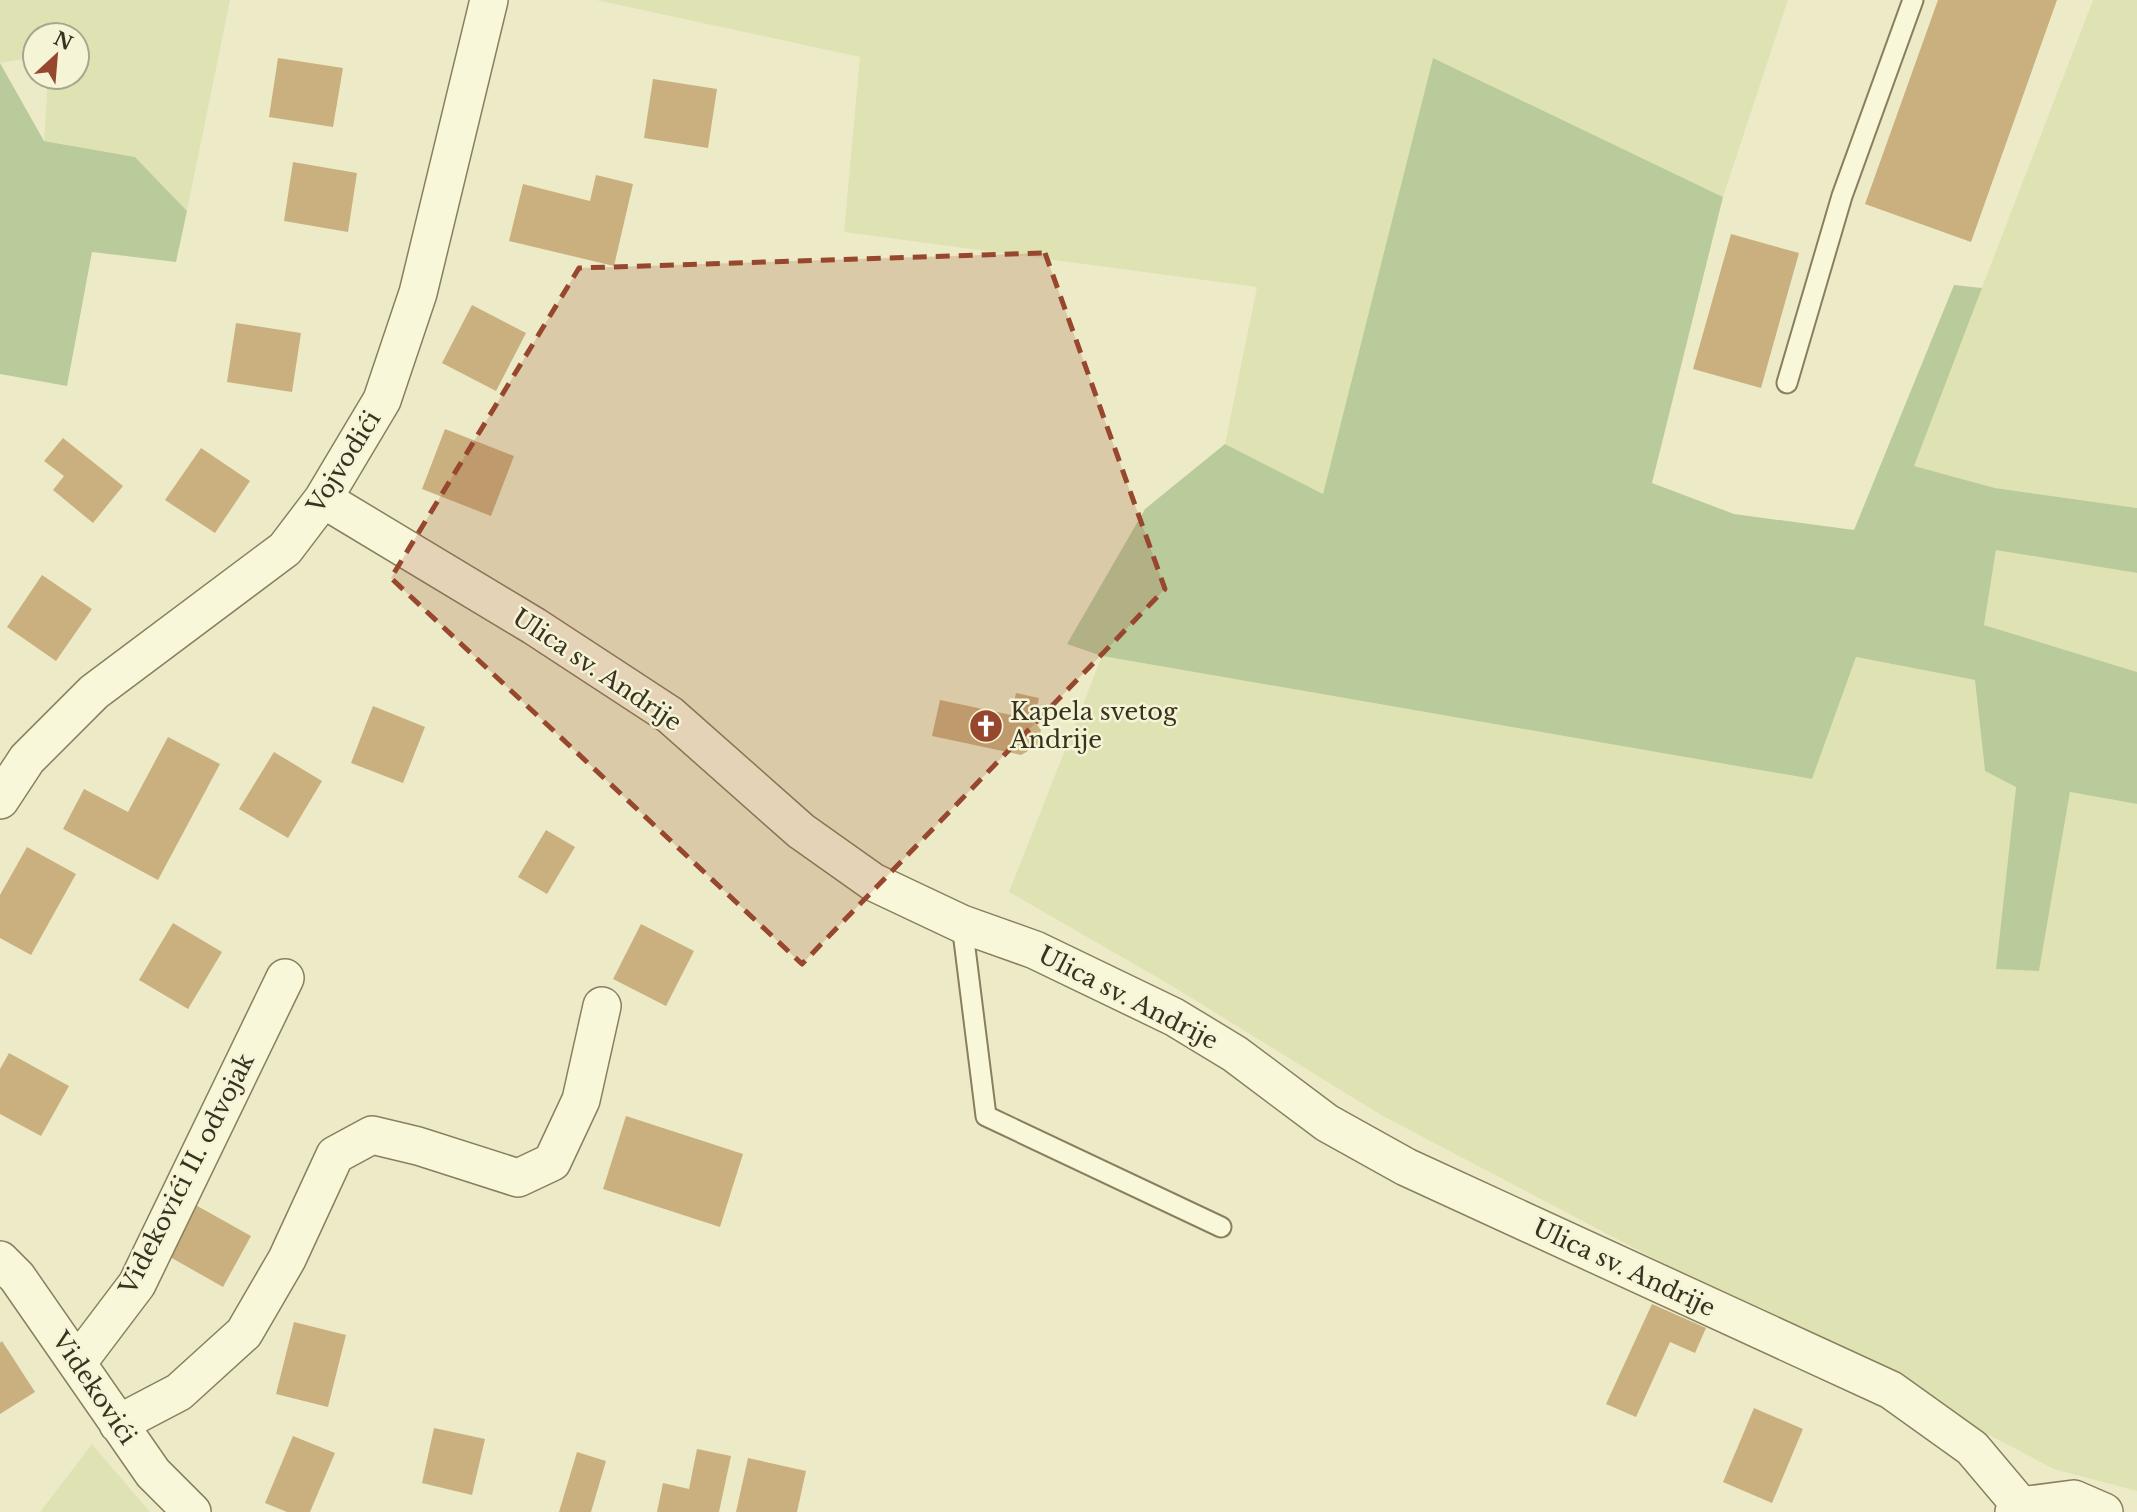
<svg xmlns="http://www.w3.org/2000/svg" width="2137" height="1512" font-family="'Libre Baskerville',serif">
<style>
.farmland{fill:#dfe3b4}
.green{fill:#bacb9b}
.building{fill:#cab07e}
.lines{fill:none;stroke-linecap:round;stroke-linejoin:round}
.lane-casing{stroke:#897f5d;stroke-width:23}
.street-casing{stroke:#897f5d;stroke-width:40}
.lane{stroke:#f8f7da;stroke-width:19}
.street{stroke:#f8f7da;stroke-width:37}
.marked{fill:#96472e;fill-opacity:0.2;stroke:#96472e;stroke-width:5;stroke-dasharray:14 9;stroke-linejoin:round}
.labels{text-anchor:middle;stroke-width:5;stroke-linejoin:round;paint-order:stroke}
.street-label{font-size:24px;fill:#393220;stroke:#f5f4d6}
.poi-label{font-size:24px;fill:#393220;stroke:#f5f4d6;text-anchor:start}
</style>
<rect width="100%" height="100%" fill="#edebc7"/>
<path class="farmland" d="M0,0H230L187,211L135,157L44,141L48,77H77V35H35V57L0,63Z
M596,0H1788L1723,197L1433,58L1323,495L1225,444L1257,287L844,232L860,57Z
M2093,0H2137V508L1995,488L1913,466Z
M1996,549L2137,573V672L1984,625Z
M1102,656L1812,779L1856,657L1976,680L1985,771L2016,786L1997,969L2039,970L2070,792L2137,804V1491L2054,1469L1381,1115L1172,986L1009,892Z
M92,1444L150,1512H40Z"/>
<path class="green" d="M1433,58L1723,197L1652,483L1734,514L1854,530L1954,285L1982,288L1914,466L1995,488L2137,508V573L1996,550L1984,625L2137,672V804L2070,792L2039,971L1996,969L2016,787L1985,771L1975,680L1856,657L1812,779L1102,656L1067,644L1145,509L1225,444L1323,494Z
M0,63L44,141L135,157L187,211L176,262L92,252L67,386L0,374Z"/>
<path class="building" d="M1938,0H2057L1971,242L1865,204Z
M278,58L343,68L333,127L269,117Z
M653,79L717,89L708,148L644,138Z
M293,162L357,173L348,232L284,221Z
M596,175L633,184L614,266L509,241L523,184L590,201Z
M1731,234L1799,253L1761,388L1693,369Z
M472,305L526,333L496,391L442,363Z
M236,323L301,333L292,392L227,382Z
M445,429L514,456L491,516L422,489Z
M63,438L123,486L93,523L53,490L64,476L44,461Z
M201,448L250,481L215,533L165,500Z
M42,575L92,609L56,661L7,627Z
M1016,693L1039,698L1034,721L1041,730L1037,746L1021,755L932,736L940,700L1011,715Z
M373,706L425,727L403,783L351,763Z
M168,737L220,764L158,880L63,829L84,789L128,812Z
M274,752L322,781L288,838L239,809Z
M546,830L575,847L547,894L518,877Z
M27,847L76,874L31,955L0,938V895Z
M173,923L222,952L188,1009L139,980Z
M641,924L694,951L666,1006L613,979Z
M9,1053L69,1086L41,1136L0,1114V1069Z
M626,1116L743,1154L720,1227L603,1189Z
M192,1203L251,1236L223,1287L163,1253Z
M1652,1304L1706,1328L1695,1353L1670,1342L1636,1417L1606,1404Z
M294,1322L346,1335L328,1407L276,1394Z
M2,1341L35,1392L0,1414V1343Z
M1754,1408L1803,1429L1772,1503L1723,1482Z
M434,1428L485,1439L472,1495L422,1483Z
M293,1436L335,1453L310,1512H287L265,1503Z
M697,1449L731,1456L719,1512H657L663,1483L689,1489Z
M577,1452L606,1461L591,1512H559Z
M748,1458L806,1471L797,1512H736Z"/>
<g class="lines">
<g class="lane-casing">
<path id="lane" d="M1787,383L1842,196L1913,0
M962,924L986,1116L1221,1227"/>
</g>
<g class="street-casing">
<path id="street" d="M323,499L534,626L670,715L801,831L873,882L962,924L1035,950L1174,1017L1235,1054L1327,1123L1406,1167L1891,1390L1972,1448L2021,1506
M0,800L27,759L94,692L285,549L323,499L382,400L418,293L489,0
M0,1260L17,1277L153,1473L192,1512
M78,1362L137,1284L285,978
M118,1424L179,1392L244,1333L287,1259L335,1155L372,1135L418,1146L518,1178L552,1162L581,1100L602,1006
M2014,1512L2021,1506L2074,1499L2104,1512"/>
</g>
<use href="#lane" class="lane"/>
<use href="#street" class="street"/>
</g>
<path class="marked" d="M1045,253L1165,589L802,964L391,578L579,268Z"/>
<defs>
<g id="church-disc" transform="scale(1.75)"><circle r="9.5" fill="#96472e" stroke="#f5f4d6"/><path d="M-1.2-6h2.4v3.5h3.3v2.4h-3.3V6h-2.4V-.1h-3.3v-2.4h3.3Z" fill="#fff"/></g>
</defs>
<g fill-rule="evenodd">
<use href="#church-disc" x="986" y="726"/>
</g>
<g class="labels">
<g class="street-label">
<text transform="translate(344 462) rotate(-58)" y="8">Vojvodići</text>
<text transform="translate(597 670) rotate(34)" y="8">Ulica sv. Andrije</text>
<text transform="translate(1128 998) rotate(27)" y="8">Ulica sv. Andrije</text>
<text transform="translate(187 1174) rotate(-63)" y="8">Videkovići II. odvojak</text>
<text transform="translate(1624 1268) rotate(25)" y="8">Ulica sv. Andrije</text>
<text transform="translate(94 1388) rotate(56)" y="8">Videkovići</text>
</g>
<g class="poi-label">
<text x="1010" y="720">Kapela svetog<tspan x="1010" dy="28">Andrije</tspan></text>
</g>
</g>
<g transform="translate(56 56) rotate(26)"><circle r="33" fill="#f5f4d6" stroke="#aaa68d" stroke-width="2"/>
<path d="M0-5L12 26L0 18L-12 26Z" fill="#96472e"/>
<text y="-10" font-size="19" font-weight="bold" text-anchor="middle" fill="#393220">N</text>
</g>
</svg>
